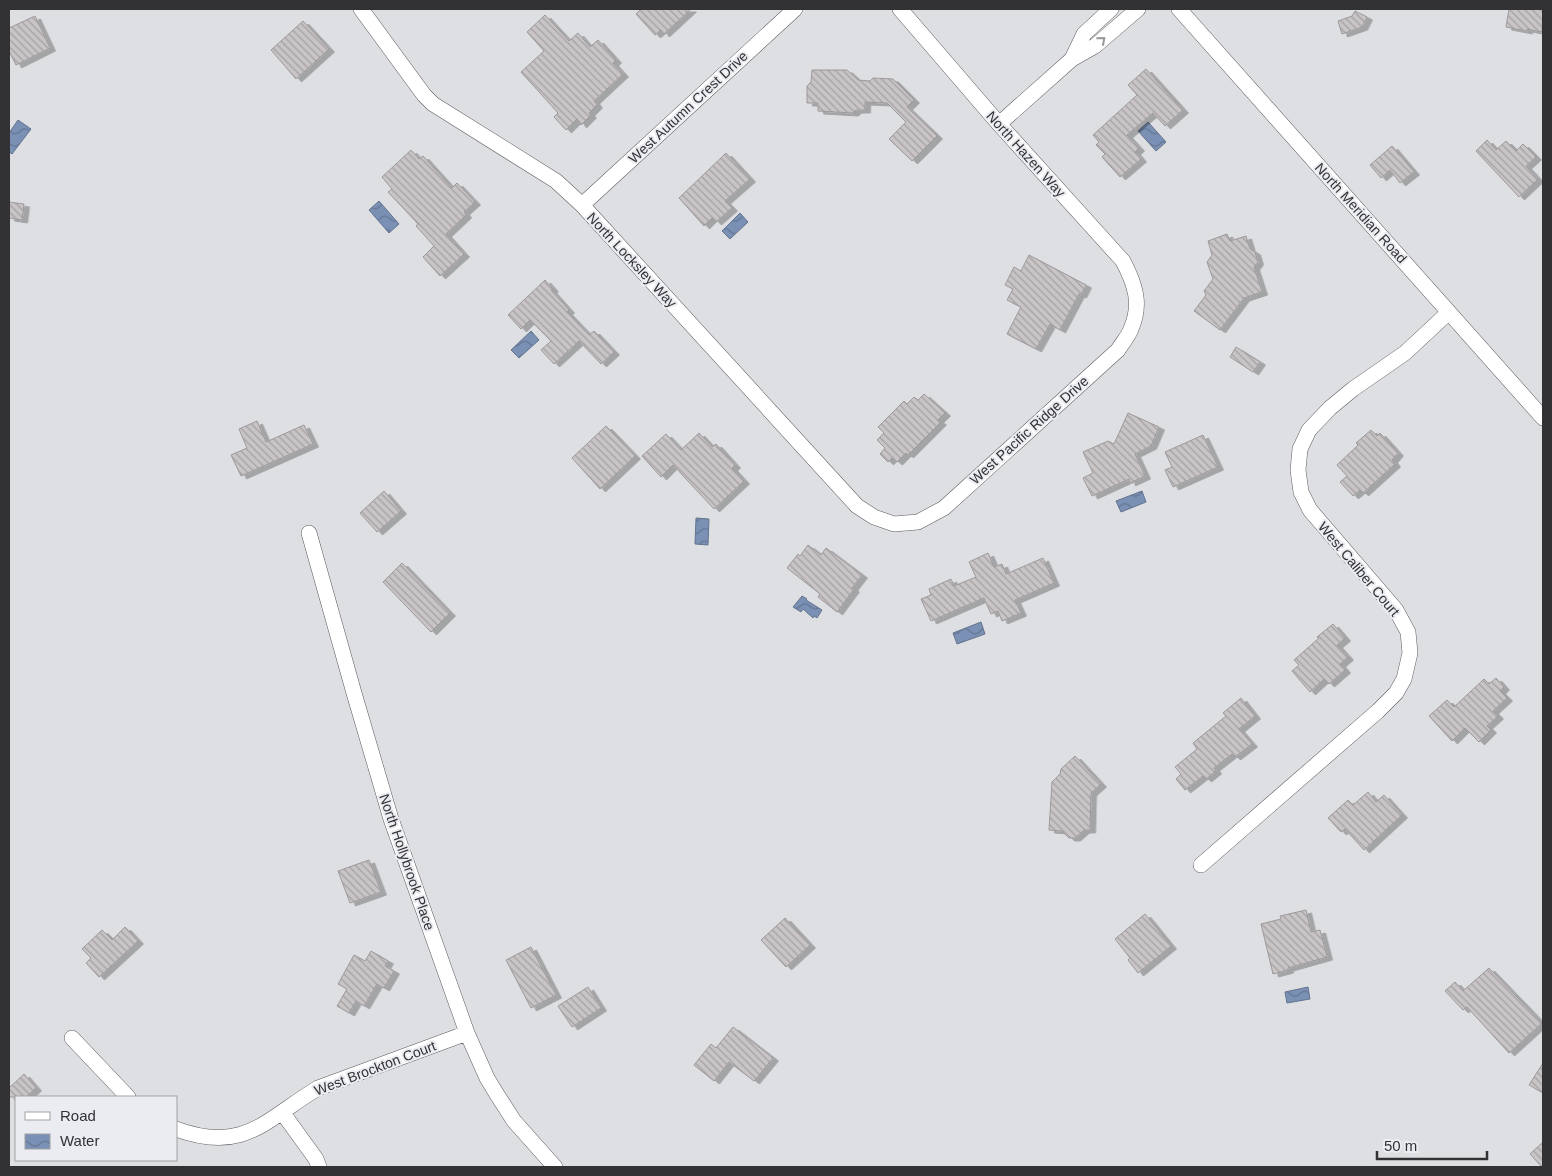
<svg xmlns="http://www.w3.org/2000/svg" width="1552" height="1176" font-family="Arial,sans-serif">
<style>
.water{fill:url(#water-waves);stroke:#64748e}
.building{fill:url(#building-back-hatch);stroke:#9d999b;filter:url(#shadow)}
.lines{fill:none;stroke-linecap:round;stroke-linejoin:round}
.minor-casing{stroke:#5b5c5f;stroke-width:16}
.minor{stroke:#fff;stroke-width:15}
.oneway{stroke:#98989a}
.labels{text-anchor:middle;stroke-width:4;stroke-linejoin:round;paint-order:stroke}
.street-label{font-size:14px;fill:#323234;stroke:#ebecf1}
</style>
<defs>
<pattern id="water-waves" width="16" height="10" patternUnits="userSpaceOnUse" patternTransform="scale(1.25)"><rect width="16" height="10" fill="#7a90b4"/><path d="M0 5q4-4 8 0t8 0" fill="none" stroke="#657693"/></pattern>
<pattern id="building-back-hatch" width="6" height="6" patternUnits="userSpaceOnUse" patternTransform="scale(1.25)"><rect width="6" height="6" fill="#c9c5c7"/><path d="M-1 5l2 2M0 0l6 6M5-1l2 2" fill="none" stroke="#a4a1a2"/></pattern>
<filter id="shadow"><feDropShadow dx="5.5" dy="3" stdDeviation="0" flood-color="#0004"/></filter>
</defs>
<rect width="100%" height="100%" fill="#dedfe3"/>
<path class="water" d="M18,120L31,129L12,154L9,152V133Z
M1148,122L1166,142L1156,151L1138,131Z
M379,201L399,224L389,233L369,210Z
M740,213L748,222L730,239L722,231Z
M531,331L539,340L519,358L511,350Z
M1142,491L1146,502L1121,512L1116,501Z
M696,518L709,519L708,545L695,544Z
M802,596L807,599L806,600L822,610L817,618L814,616L813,618L803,609L801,612L793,607Z
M981,622L985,634L957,644L953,633Z
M1308,987L1310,999L1287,1003L1285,992Z"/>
<path class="building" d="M641,9H691L664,34L661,30L655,35L636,14Z
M1509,9H1543L1542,32L1527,29V31L1506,27Z
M1355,11L1367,17L1362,27L1342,34L1338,21L1352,16Z
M545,15L569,41L578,33L590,47L598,40L616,60L613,63L623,74L594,101L597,105L589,113L591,115L581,125L577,119L566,130L554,117L558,113L521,72L544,51L527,32Z
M35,16L50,48L16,65L9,51V28Z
M303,21L329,49L296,79L271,50Z
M1146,69L1183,110L1165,126L1153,113L1127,135L1139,148L1135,152L1141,159L1120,177L1102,157L1105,154L1096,145L1099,142L1093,135L1137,95L1128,85Z
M812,70H847L858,80L870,81L873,78L893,79L914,100L907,107L937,136L912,161L889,139L906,122L887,103L865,102V110H856L853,113L818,111V103H807V86L811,82Z
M1487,140L1496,150L1506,141L1516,151L1523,144L1536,157L1526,166L1538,179L1519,197L1476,151Z
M1392,146L1414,172L1400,183L1390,170L1381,178L1370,165Z
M411,150L419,159L423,156L452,188L457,183L475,202L464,212L466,215L446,234L464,254L440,276L423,257L434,246L416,226L418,224L388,192L392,189L382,177Z
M726,153L750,179L725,201L732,208L716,222L712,218L704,226L679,198Z
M9,202L24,204L22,220L9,218Z
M1227,234L1230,241L1246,236L1250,249L1255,252L1258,262L1254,267L1262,292L1244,298L1220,330L1194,311L1206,295L1204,291L1213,279L1207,262L1212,255L1208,241Z
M1029,255L1086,285L1081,295L1079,294L1060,330L1050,324L1036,349L1007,334L1021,307L1007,300L1013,289L1005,285L1014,267L1021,271Z
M545,280L553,289L551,290L569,310L567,312L589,335L594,331L614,352L601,364L579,341L554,364L541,350L551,341L530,320L521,329L508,315Z
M1236,347L1260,362L1253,372L1230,357Z
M924,394L945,413L938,420L941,422L908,455L906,453L897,462L892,458L888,462L880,454L885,448L877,440L884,433L878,427L904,401L907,404L914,397L918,400Z
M1128,413L1159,427L1151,446L1135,454L1145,476L1130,483L1129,479L1092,496L1083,478L1093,473L1083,452L1108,441L1114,444Z
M257,421L266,442L304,425L313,444L241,476L231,455L247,448L239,429Z
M606,426L635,456L600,489L572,458Z
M1371,430L1377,436L1380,433L1398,453L1392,460L1395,464L1363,493L1360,490L1353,496L1340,482L1347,476L1337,465L1358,445L1356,443Z
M699,433L712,447L716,444L735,465L732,468L744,481L714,509L673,465L661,477L642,456L666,434L681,450Z
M1203,435L1218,467L1173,487L1165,470L1172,467L1165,452Z
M384,491L401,511L377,532L360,513Z
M808,545L821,555L826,548L862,575L852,588L854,589L837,612L818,597L820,594L787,568L798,554L800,556Z
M988,553L994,567L1002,564L1006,574L1043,558L1054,583L1015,600L1021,613L1002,621L998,611L991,614L984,598L931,621L921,599L931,595L929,589L951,579L954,586L976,577L969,562Z
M402,563L450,613L431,632L383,582Z
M1333,624L1345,638L1337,645L1348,657L1340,664L1345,670L1329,684L1324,679L1310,692L1292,671L1299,665L1294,660L1319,638L1317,637Z
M1496,678L1504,687L1500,691L1507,698L1493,711L1498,716L1487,726L1491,730L1479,742L1465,728L1452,741L1429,716L1447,700L1454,707L1484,679L1489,684Z
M1241,698L1255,716L1239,729L1252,744L1235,757L1232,754L1214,768L1216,771L1206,779L1203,776L1185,790L1176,779L1181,774L1175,767L1197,749L1193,743L1226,716L1223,713Z
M1075,756L1101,784L1091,793L1090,830H1084L1075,838H1069L1062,831L1049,830L1052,782L1060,774L1061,769Z
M1368,792L1376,802L1384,795L1402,815L1364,850L1345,829L1341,832L1328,818L1348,800L1353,805Z
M369,860L381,892L350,903L338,871Z
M1306,910L1311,932L1320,930L1327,957L1288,968V970L1273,974L1261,924L1281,919L1280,916Z
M1145,914L1171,946L1138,973L1128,960L1130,958L1115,939Z
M785,918L810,945L786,967L761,940Z
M125,927L138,941L99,977L86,963L91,958L82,949L102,930L112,940Z
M531,947L556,995L531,1008L506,960Z
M371,951L388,961L385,966L394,971L384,988L377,984L364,1006L356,1001L349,1013L337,1006L347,989L338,984L354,955L365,961Z
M1489,968L1542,1023L1509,1053L1467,1007L1463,1010L1445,991L1455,982L1463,991Z
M588,987L601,1008L572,1027L558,1006Z
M733,1027L773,1058L754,1081L729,1062L714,1081L694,1065L711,1044L716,1048Z
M1543,1063V1093L1529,1085Z
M24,1074L36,1088L26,1097H9V1088Z
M1543,1142V1167H1542L1530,1154Z"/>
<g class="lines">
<g class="minor-casing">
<path id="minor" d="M361,9L424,95L433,104L556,181L582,205L857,506L874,517L894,524L918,522L944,508L1118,350C1122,343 1128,337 1131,329C1142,304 1135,284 1123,261L999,124L900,9
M1111,9L1084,34L1072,59L1095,46L1138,9
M1179,9L1543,418
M999,124L1072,59
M582,205L795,9
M309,533L354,693L391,819L467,1033L487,1078L496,1093L514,1121L555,1167
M1201,865L1378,711L1396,693L1404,679L1410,653L1408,632L1396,610L1310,510L1301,492L1298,470L1300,449L1309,430L1330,408L1353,389L1405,353L1449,312
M72,1038L128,1097
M282,1112L316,1159L319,1167
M176,1129C244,1154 265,1120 318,1088L467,1033"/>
</g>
<use href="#minor" class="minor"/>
</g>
<defs><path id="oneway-chevron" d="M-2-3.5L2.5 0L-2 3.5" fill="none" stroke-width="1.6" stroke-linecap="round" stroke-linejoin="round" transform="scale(1.25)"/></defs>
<use class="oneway" href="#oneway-chevron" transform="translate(1102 40) rotate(-41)"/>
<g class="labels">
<g class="street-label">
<text transform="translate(688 107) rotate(-43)" y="5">West Autumn Crest Drive</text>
<text transform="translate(1026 154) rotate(48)" y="5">North Hazen Way</text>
<text transform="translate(1361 213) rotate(48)" y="5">North Meridian Road</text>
<text transform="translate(632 260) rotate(47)" y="5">North Locksley Way</text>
<text transform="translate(1029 430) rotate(-42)" y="5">West Pacific Ridge Drive</text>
<text transform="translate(1359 569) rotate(50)" y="5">West Caliber Court</text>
<text transform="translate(407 862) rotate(71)" y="5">North Hollybrook Place</text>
<text transform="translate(375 1068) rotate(-21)" y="5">West Brockton Court</text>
</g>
</g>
<rect width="1552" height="1176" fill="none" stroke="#323234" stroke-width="20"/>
<rect x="15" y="1096" width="162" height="65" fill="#ebecf1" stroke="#a1a2a5"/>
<rect x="25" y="1112" width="25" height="8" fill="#ffffff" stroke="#a1a2a5"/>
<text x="60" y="1121" font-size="15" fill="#323234">Road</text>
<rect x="25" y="1134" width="25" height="15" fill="url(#water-waves)" stroke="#a1a2a5"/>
<text x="60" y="1146" font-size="15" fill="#323234">Water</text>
<path d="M1377 1151v8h110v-8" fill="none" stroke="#323234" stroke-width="2.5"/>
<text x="1384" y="1151" font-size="15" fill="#323234" stroke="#ebecf1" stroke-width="4" paint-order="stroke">50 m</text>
</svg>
